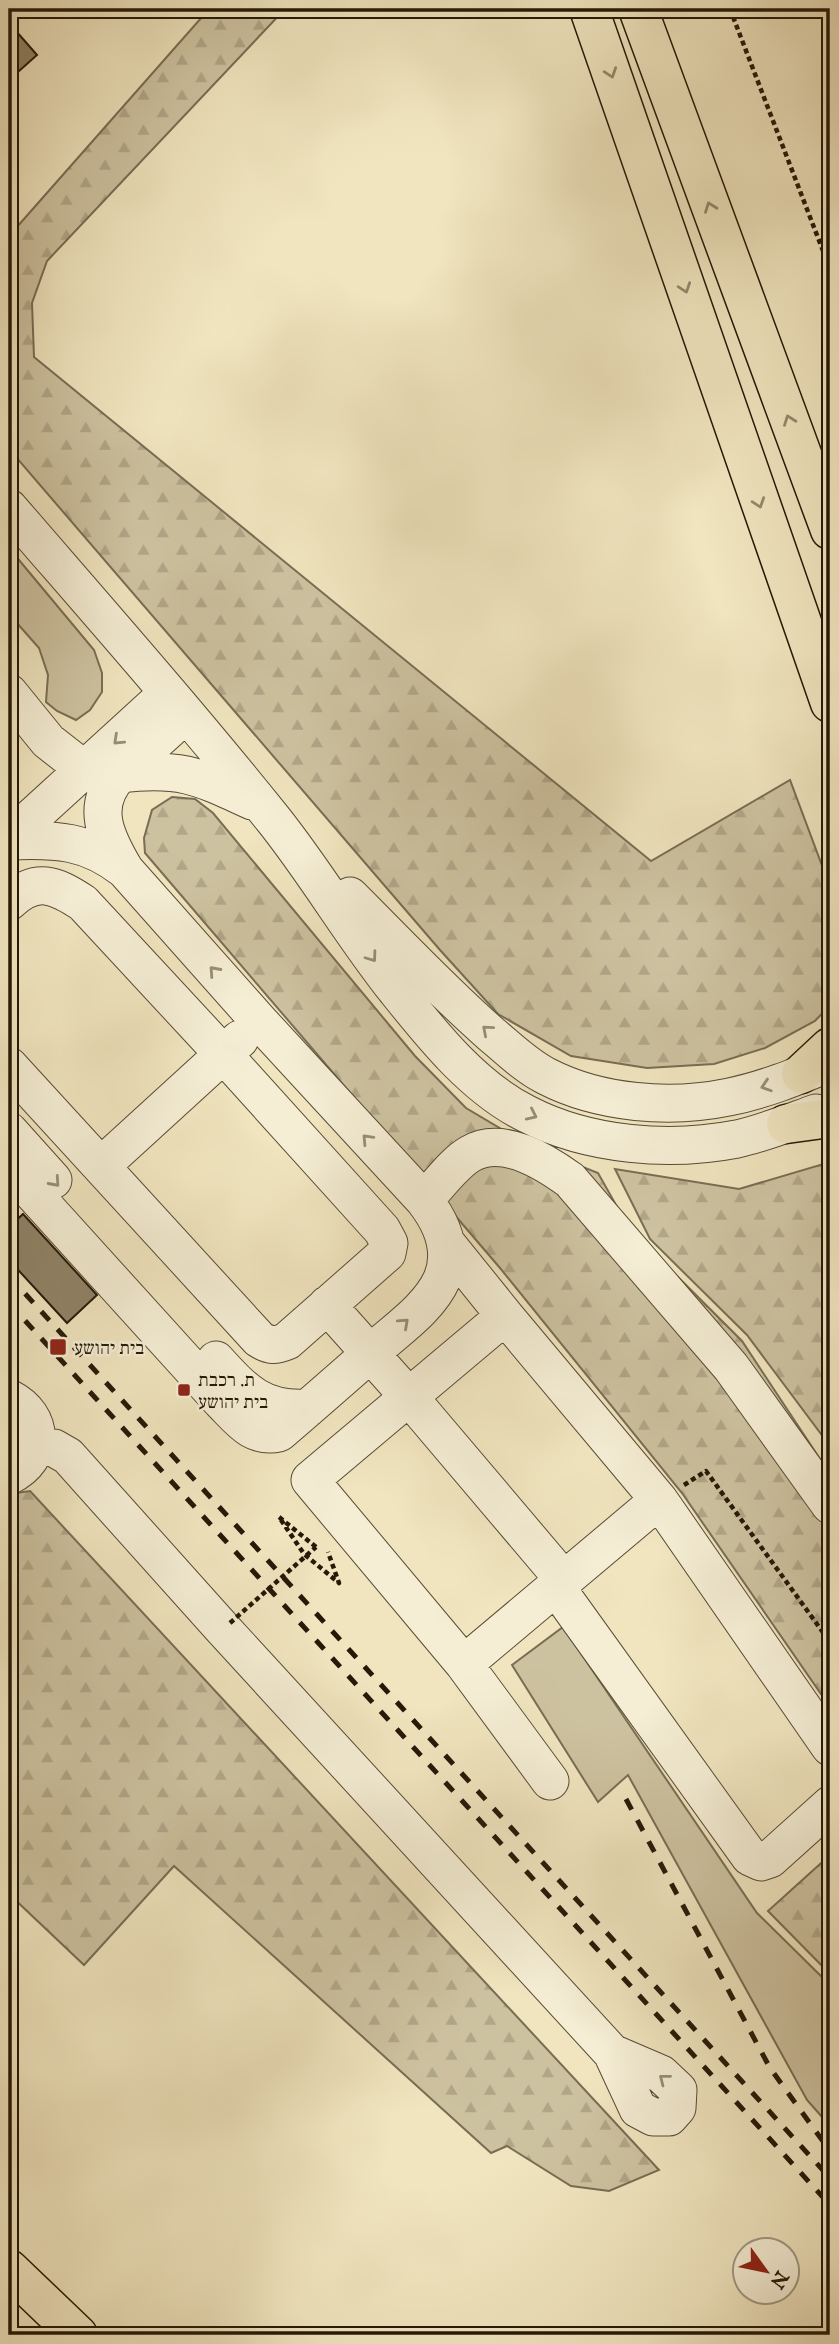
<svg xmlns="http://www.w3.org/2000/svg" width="839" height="2344" font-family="'IM FELL English','Frank Ruhl Libre',serif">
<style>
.green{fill:#cdc2a0;stroke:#796d54;stroke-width:2}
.forest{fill:url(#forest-firs);stroke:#796d54;stroke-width:2}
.building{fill:#8f8367;stroke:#251807;stroke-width:2}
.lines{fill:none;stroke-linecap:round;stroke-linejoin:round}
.minor-casing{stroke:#584b35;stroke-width:39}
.major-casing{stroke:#251807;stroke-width:41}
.path{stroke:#251807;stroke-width:4.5;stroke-dasharray:5 3.5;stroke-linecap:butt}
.minor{stroke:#f5eed5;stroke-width:37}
.major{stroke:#f0e5bf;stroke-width:38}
.rail{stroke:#251807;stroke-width:5;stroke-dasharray:12 12;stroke-linecap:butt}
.path-bridge{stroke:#251807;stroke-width:4.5;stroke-dasharray:5 3.5;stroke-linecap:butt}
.oneway{stroke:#95896c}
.oneway2{stroke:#978e78}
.poi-dot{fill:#8f2418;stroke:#f5eed5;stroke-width:2.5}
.labels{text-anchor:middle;stroke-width:5;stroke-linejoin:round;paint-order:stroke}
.poi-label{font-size:19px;fill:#251807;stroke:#f5eed5;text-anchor:start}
</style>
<defs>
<pattern id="forest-firs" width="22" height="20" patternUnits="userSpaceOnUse" patternTransform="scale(1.75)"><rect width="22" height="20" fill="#cdc2a0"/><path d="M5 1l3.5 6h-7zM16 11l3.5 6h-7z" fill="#b0a688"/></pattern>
</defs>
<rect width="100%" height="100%" fill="#f0e5bf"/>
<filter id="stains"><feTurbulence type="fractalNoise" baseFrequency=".00286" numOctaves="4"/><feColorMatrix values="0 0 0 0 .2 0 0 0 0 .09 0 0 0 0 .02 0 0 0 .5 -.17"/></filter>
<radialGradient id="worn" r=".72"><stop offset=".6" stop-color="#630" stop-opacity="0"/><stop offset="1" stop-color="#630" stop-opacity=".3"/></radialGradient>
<path class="green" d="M9,548L94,650L102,673V692L90,710L76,720L57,711L46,702L48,675L39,648L9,614Z
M563,1627L757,1913L830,1985V2126L807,2100L628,1775L598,1802L512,1665Z"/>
<path class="forest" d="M209,9H285L47,261L32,303L34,357L651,861L790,780L830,887V1005L815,1021L765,1048L714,1064L647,1068L571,1056L498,1014L440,950L9,449V236Z
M172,797L195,799L213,813L415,1056L466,1108L530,1146L598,1173L629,1228L742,1341L830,1474V1707L682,1493L500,1268L145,853L144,838L152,810Z
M830,1162V1446L747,1335L650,1239L615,1169L739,1189Z
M30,1491L659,2170L609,2191L571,2186L507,2146L491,2153L174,1866L84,1965L9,1894V1494Z
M830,1855V1974L768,1911Z"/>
<path class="building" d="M9,23L37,55L9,80Z
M23,1214L97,1295L67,1323L9,1260V1227Z"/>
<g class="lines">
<g class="minor-casing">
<path id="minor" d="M9,508C98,611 188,713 273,819C317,874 352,935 396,990C432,1035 474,1088 527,1114C589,1146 670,1152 737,1139C764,1133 791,1122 816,1113
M9,693L48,741L85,770L106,781
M120,774C181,767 198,776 252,801
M9,838L168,693
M9,841C56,839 87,840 125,870L259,1021L424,1200C442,1223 454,1250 442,1279C430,1306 402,1326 380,1345C347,1374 313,1404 279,1433C252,1439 239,1419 221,1401L9,1167
M125,870C106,838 89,805 120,774L186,714
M350,896C397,943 442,991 491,1034C509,1049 526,1066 546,1076C600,1104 671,1109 729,1097C764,1090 798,1076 830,1063
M9,902C36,876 56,885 83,903L223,1054L382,1230L389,1243L387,1253L287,1341C275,1346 270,1346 259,1339L9,1066
M9,1131L53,1180
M101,1166L240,1039
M424,1200C438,1186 453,1164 470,1154C502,1135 544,1161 570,1180L731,1367L830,1505
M447,1244L505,1316
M327,1305L409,1397L564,1580
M505,1316L659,1500L464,1664L310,1480Z
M216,1360C245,1392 263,1411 308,1408
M9,1398C45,1416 46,1458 9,1476
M36,1445L54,1448L68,1456L223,1629L612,2053L638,2109L653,2117H669L677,2108L678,2090L661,2074L612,2053
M659,1500L830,1747
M556,1587L750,1857L761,1862L770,1859L830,1805
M464,1664L550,1781"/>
</g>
<g class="major-casing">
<path id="major" d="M589,9L830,703
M638,9L830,530
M801,1074L830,1047
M786,1124L830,1118
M9,2269L78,2335"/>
</g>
<path class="path" d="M730,9L830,269
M684,1485L706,1471L830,1642
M316,1547L279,1517L304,1554L339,1583L328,1552"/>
<use href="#minor" class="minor"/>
<use href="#major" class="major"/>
<path class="rail" d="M9,1276L830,2178
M9,1303L830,2205
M626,1799L770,2068L830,2151"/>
<path class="path-bridge" d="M230,1623L316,1547"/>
</g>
<defs><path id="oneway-chevron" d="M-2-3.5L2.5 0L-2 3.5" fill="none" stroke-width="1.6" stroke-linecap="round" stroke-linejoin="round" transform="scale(1.75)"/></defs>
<g class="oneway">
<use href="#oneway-chevron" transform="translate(611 73) rotate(71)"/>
<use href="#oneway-chevron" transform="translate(710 207) rotate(-110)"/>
<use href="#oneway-chevron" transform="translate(685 288) rotate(71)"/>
<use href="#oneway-chevron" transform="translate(789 420) rotate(-110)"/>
<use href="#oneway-chevron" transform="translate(759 503) rotate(71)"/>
</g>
<g class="oneway2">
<use href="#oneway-chevron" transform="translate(118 740) rotate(137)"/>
<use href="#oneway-chevron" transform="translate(372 957) rotate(54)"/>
<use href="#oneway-chevron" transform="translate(214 971) rotate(-132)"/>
<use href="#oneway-chevron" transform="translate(487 1030) rotate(-139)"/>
<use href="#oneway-chevron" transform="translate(766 1086) rotate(162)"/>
<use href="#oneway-chevron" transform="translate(532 1115) rotate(25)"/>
<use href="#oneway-chevron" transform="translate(367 1139) rotate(-133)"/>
<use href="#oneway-chevron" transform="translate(55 1182) rotate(48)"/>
<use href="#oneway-chevron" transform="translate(404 1323) rotate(-42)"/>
<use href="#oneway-chevron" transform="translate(664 2079) rotate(-142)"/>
</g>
<g class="poi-dot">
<rect x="49" y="1338" width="18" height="18" rx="3.5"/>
<rect x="177" y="1383" width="14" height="14" rx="3.5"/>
</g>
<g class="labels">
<g class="poi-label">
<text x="74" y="1354">בית יהושע</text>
<text x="198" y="1386">ת. רכבת<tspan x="198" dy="22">בית יהושע</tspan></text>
</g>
</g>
<rect width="839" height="2344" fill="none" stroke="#f0e5bf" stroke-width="35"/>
<rect x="10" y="10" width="818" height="2323" fill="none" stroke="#251807" stroke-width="3.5"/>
<rect x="18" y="18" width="804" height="2309" fill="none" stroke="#251807" stroke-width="2"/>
<g transform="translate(766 2271) rotate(123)"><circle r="33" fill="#f5eed5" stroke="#a29883" stroke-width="2"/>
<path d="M0-5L12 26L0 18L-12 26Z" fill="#8f2418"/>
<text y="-10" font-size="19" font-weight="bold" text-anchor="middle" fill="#251807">N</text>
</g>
<rect width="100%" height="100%" filter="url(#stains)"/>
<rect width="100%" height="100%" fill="url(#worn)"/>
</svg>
